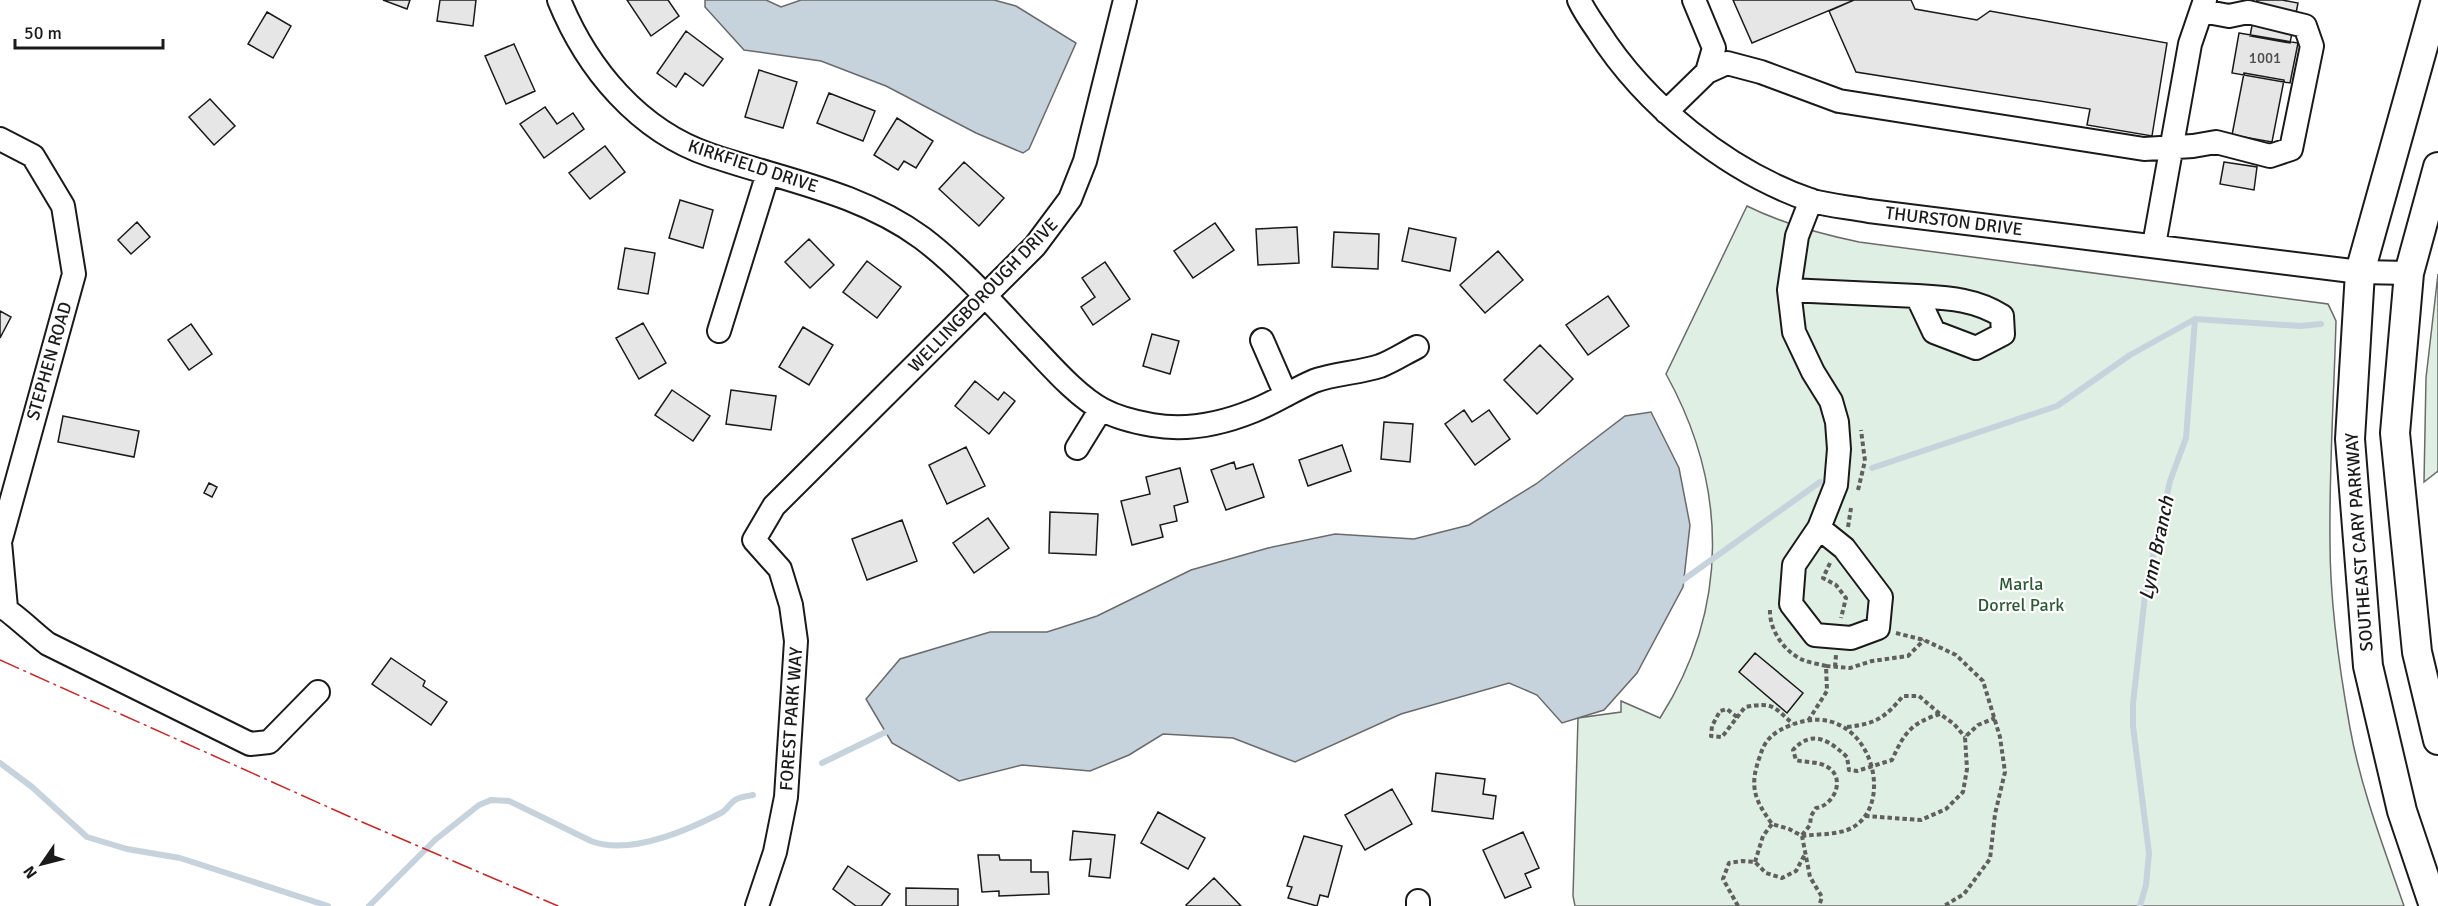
<svg xmlns="http://www.w3.org/2000/svg" width="2438" height="906" font-family="Signika,sans-serif">
<style>
.green{fill:#e0efe3;stroke:#6a6a6a;stroke-width:1.5}
.water{fill:#c6d2dc;stroke:#6a6a6a;stroke-width:1.5}
.lines{fill:none;stroke-linecap:round;stroke-linejoin:round}
.stream{stroke:#c6d2dc;stroke-width:6}
.building{fill:#e6e6e6;stroke:#1a1a1a;stroke-width:1.5}
.minor-casing{stroke:#1a1a1a;stroke-width:26}
.major-casing{stroke:#1a1a1a;stroke-width:32}
.path{stroke:#5f5f5f;stroke-width:4;stroke-dasharray:4.5 3;stroke-linecap:butt}
.minor{stroke:#fff;stroke-width:22}
.major{stroke:#fff;stroke-width:28}
.power{stroke:#c62828;stroke-width:1.5;stroke-dasharray:21 4.5 3 4.5;stroke-linecap:butt}
.labels{text-anchor:middle;stroke-width:4.5;stroke-linejoin:round;paint-order:stroke}
.number-label{font-size:15px;fill:#4d4d4d}
.street-label{font-size:18px;fill:#1a1a1a;stroke:#fff}
.park-label{font-size:18px;fill:#2b5a34;stroke:#fff}
.water-label{font-size:20px;font-style:italic;fill:#1a1a1a;stroke:#fff}
</style>
<rect width="100%" height="100%" fill="#fff"/>
<path class="green" d="M1747,206C1783,224 1820,234 1859,242L2328,304L2336,321C2334,395 2329,469 2330,543C2330,605 2339,667 2350,728C2361,789 2384,848 2404,906H1575L1573,896L1578,718L1621,712V701L1660,718C1730,608 1728,486 1666,374Z
M2438,274V471L2424,482L2426,378Z"/>
<path class="water" d="M705,0H766L781,7L801,0H994L1016,6L1076,43L1029,149L1023,153L976,133L886,86L821,61L744,50L705,7Z
M1651,412L1679,468L1690,525L1683,587L1637,673L1604,710L1562,723L1537,695L1509,683L1401,714L1295,762L1233,738L1163,734L1129,755L1090,771L1022,765L959,781L892,743L866,699L900,659L990,632H1047L1097,616L1191,570L1268,548L1335,534L1414,539L1469,525L1536,484L1625,416Z"/>
<g class="lines">
<path class="stream" d="M2195,319L2300,326L2321,324
M1872,468L2057,406L2130,355L2195,319
M1679,583L1820,482
M0,763L32,787L87,837L127,849L180,858L328,906
M822,763L892,729
M369,906L435,840L479,805L491,800L509,801L591,841C630,856 686,831 721,813C727,810 729,804 735,800C739,797 748,796 753,795
M2140,906L2146,885L2149,853L2133,726V704L2146,586L2170,481L2186,438L2195,319"/>
</g>
<path class="building" d="M383,0H410L407,9Z
M440,0H476L473,26L437,21Z
M627,0H668L679,16L651,36Z
M1733,0H1854L1752,43Z
M1854,0H1911L1915,9L1977,20L1990,11L2167,43L2152,136L2087,125L2090,109L1856,72L1829,11Z
M2257,0H2282L2298,3L2290,43L2250,36Z
M267,12L291,26L273,58L248,44Z
M686,31L723,59L703,86L685,73L676,87L657,73Z
M2239,33L2298,43L2290,83L2232,73Z
M514,44L535,91L506,104L485,56Z
M759,70L797,82L783,128L745,117Z
M2244,73L2284,80L2272,142L2232,135Z
M829,93L875,111L863,141L817,123Z
M210,99L235,126L214,145L189,117Z
M545,107L557,124L573,113L584,129L544,158L520,124Z
M897,118L933,141L916,168L904,161L898,170L874,155Z
M605,146L625,172L590,199L569,173Z
M964,162L1004,198L979,226L939,189Z
M2224,162L2257,167L2254,190L2220,184Z
M680,200L713,210L703,248L669,238Z
M137,222L150,237L131,254L118,240Z
M1215,223L1234,250L1193,278L1174,251Z
M1297,227L1299,263L1258,265L1256,229Z
M1409,228L1456,238L1450,271L1402,261Z
M1334,232L1379,234L1378,269L1332,267Z
M809,239L834,265L810,288L785,262Z
M625,248L655,253L648,294L618,289Z
M1498,251L1523,280L1485,313L1460,285Z
M867,261L901,287L877,318L843,292Z
M1105,262L1130,299L1093,325L1081,307L1095,297L1082,278Z
M1608,296L1629,326L1588,355L1566,325Z
M0,311L11,317L0,338Z
M643,323L666,363L639,379L616,338Z
M191,324L212,354L189,370L168,340Z
M803,327L833,345L809,385L779,367Z
M1152,334L1179,341L1170,374L1143,366Z
M1540,345L1573,379L1537,414L1504,380Z
M975,381L998,400L1004,392L1015,401L989,434L955,406Z
M672,390L710,416L693,441L655,415Z
M731,390L776,396L771,430L726,424Z
M1464,410L1472,422L1489,410L1510,439L1475,465L1445,424Z
M63,416L139,431L134,457L58,442Z
M1384,422L1413,424L1410,462L1381,459Z
M1342,445L1351,471L1308,486L1299,460Z
M966,447L985,486L947,504L929,465Z
M1234,462L1236,469L1253,464L1264,497L1226,510L1211,470Z
M1180,468L1188,502L1174,506L1177,521L1160,525L1163,537L1132,545L1121,501L1150,494L1146,477Z
M209,483L217,487L212,497L204,493Z
M1050,512L1098,514L1096,555L1049,553Z
M988,518L1009,548L974,573L953,543Z
M902,520L917,561L867,580L852,539Z
M1755,653L1803,693L1787,713L1739,672Z
M391,658L425,681L423,686L447,702L431,725L372,684Z
M1436,773L1485,779L1483,794L1496,796L1493,819L1432,811Z
M1392,789L1412,824L1365,850L1345,815Z
M1158,812L1205,838L1188,869L1141,843Z
M1073,831L1115,835L1110,878L1089,876L1091,859L1070,860Z
M1523,832L1539,868L1525,874L1531,887L1505,898L1483,850Z
M1304,836L1342,846L1328,897L1320,895L1317,906L1288,898L1292,887L1287,886Z
M978,855H999L1000,860H1031V872H1048L1049,894L999,896V891L982,892Z
M848,866L890,894L881,906H856L833,889Z
M1214,878L1241,906H1187L1186,905Z
M906,888L958,889V906H906Z"/>
<g class="lines">
<g class="minor-casing">
<path id="minor" d="M559,0C587,69 639,131 710,155C783,180 859,192 922,238C963,269 998,310 1033,347C1052,367 1078,397 1103,410C1118,418 1135,422 1152,425C1186,431 1221,424 1253,411C1274,403 1293,390 1314,381C1335,373 1359,373 1380,366C1393,361 1405,353 1417,347
M1579,0C1584,11 1591,21 1598,31C1645,105 1727,171 1810,200C1828,206 1850,207 1869,211L2360,272L2409,273
M1694,0L1714,48L1707,72
M1666,112L1707,72L1727,63L1761,72L1839,101L2144,149L2193,146L2216,142L2270,156L2291,149L2312,46L2305,26L2248,12L2229,16L2202,11
M0,139L33,156L63,206L74,274L0,542L6,608
M1811,200L1797,236L1789,290L1794,332L1813,372L1831,401L1837,422L1839,449L1836,485L1819,528L1794,565L1791,604L1815,635L1851,638L1878,628L1881,597L1844,548L1819,528
M2154,245L2190,44L2205,0
M1789,290L1917,296L1934,332L1976,348L2003,334L2002,316C1975,299 1948,298 1917,296
M719,331L768,173
M1262,340L1286,395
M1077,448L1101,409
M0,607C8,608 38,637 48,644L250,744L269,742L318,692
M1418,901V906
M757,906L775,852L786,797L796,641L791,605L780,569L754,540L774,506L1035,246L1070,199L1085,161L1125,0"/>
</g>
<g class="major-casing">
<path id="major" d="M2438,167L2409,273L2395,433L2417,652L2438,740
M2434,906L2402,811L2368,666L2350,439L2360,272L2436,0"/>
</g>
<path class="path" d="M1858,490L1865,461L1861,430
M1848,527L1851,508
M1830,563L1823,578L1836,585L1846,598L1841,618
M1770,610C1769,629 1784,652 1803,660C1810,663 1819,664 1826,666L1827,691L1808,721
M1896,633L1924,640L1956,655L1983,681L2000,737L2005,772L1995,814L1990,859L1964,894L1944,906
M1826,666L1850,668L1872,661L1908,656L1924,640
M1835,667L1836,655
M1737,717L1727,709L1720,711L1712,726L1711,736L1722,737L1745,707C1773,702 1773,706 1793,724
M1847,727C1875,724 1885,718 1903,696H1919L1940,714
M1865,816L1921,820L1946,809L1963,792L1967,769L1965,737L1978,725L1995,718
M1802,835L1810,825L1811,816L1816,808C1833,806 1846,780 1829,768C1820,761 1806,763 1796,760L1793,750C1812,729 1829,740 1847,757L1849,770L1857,771L1892,760C1904,733 1911,723 1940,714L1954,724L1965,737
M1802,836C1816,834 1833,835 1847,830C1901,810 1870,694 1791,725C1774,732 1765,739 1760,756C1749,786 1754,799 1772,824L1789,829L1802,836L1810,877L1822,897L1819,906
M1755,862L1763,836L1772,824
M1738,906L1723,879L1729,863L1742,861L1755,862L1766,873L1782,878L1796,871L1805,854"/>
<use href="#minor" class="minor"/>
<use href="#major" class="major"/>
<path class="power" d="M0,660L348,816L558,906"/>
</g>
<g class="labels">
<g class="number-label">
<text x="2265" y="63">1001</text>
</g>
<g class="street-label">
<text transform="translate(753 166) rotate(18)" y="6">KIRKFIELD DRIVE</text>
<text transform="translate(1954 221) rotate(7)" y="6">THURSTON DRIVE</text>
<text transform="translate(983 295) rotate(-46)" y="6">WELLINGBOROUGH DRIVE</text>
<text transform="translate(49 361) rotate(-74)" y="6">STEPHEN ROAD</text>
<text transform="translate(2359 542) rotate(-94)" y="6">SOUTHEAST CARY PARKWAY</text>
<text transform="translate(791 719) rotate(-86)" y="6">FOREST PARK WAY</text>
</g>
<g class="park-label">
<text x="2021" y="590">Marla<tspan x="2021" dy="21">Dorrel Park</tspan></text>
</g>
<g class="water-label">
<text transform="translate(2156 548) rotate(-78)" y="7">Lynn Branch</text>
</g>
</g>
<g transform="translate(42 864) rotate(235)" stroke="#ffffff" stroke-width="4.5" paint-order="stroke">
<path d="M0-4.5L10 22L0 15L-10 22Z" fill="#1a1a1a"/>
<text y="-9" font-size="16" font-weight="bold" text-anchor="middle" fill="#1a1a1a">N</text>
</g>
<path d="M15 39v9h148v-9" fill="none" stroke="#1a1a1a" stroke-width="3"/>
<text x="24" y="39" font-size="18" fill="#1a1a1a" stroke="#ffffff" stroke-width="4.5" paint-order="stroke">50 m</text>
</svg>
